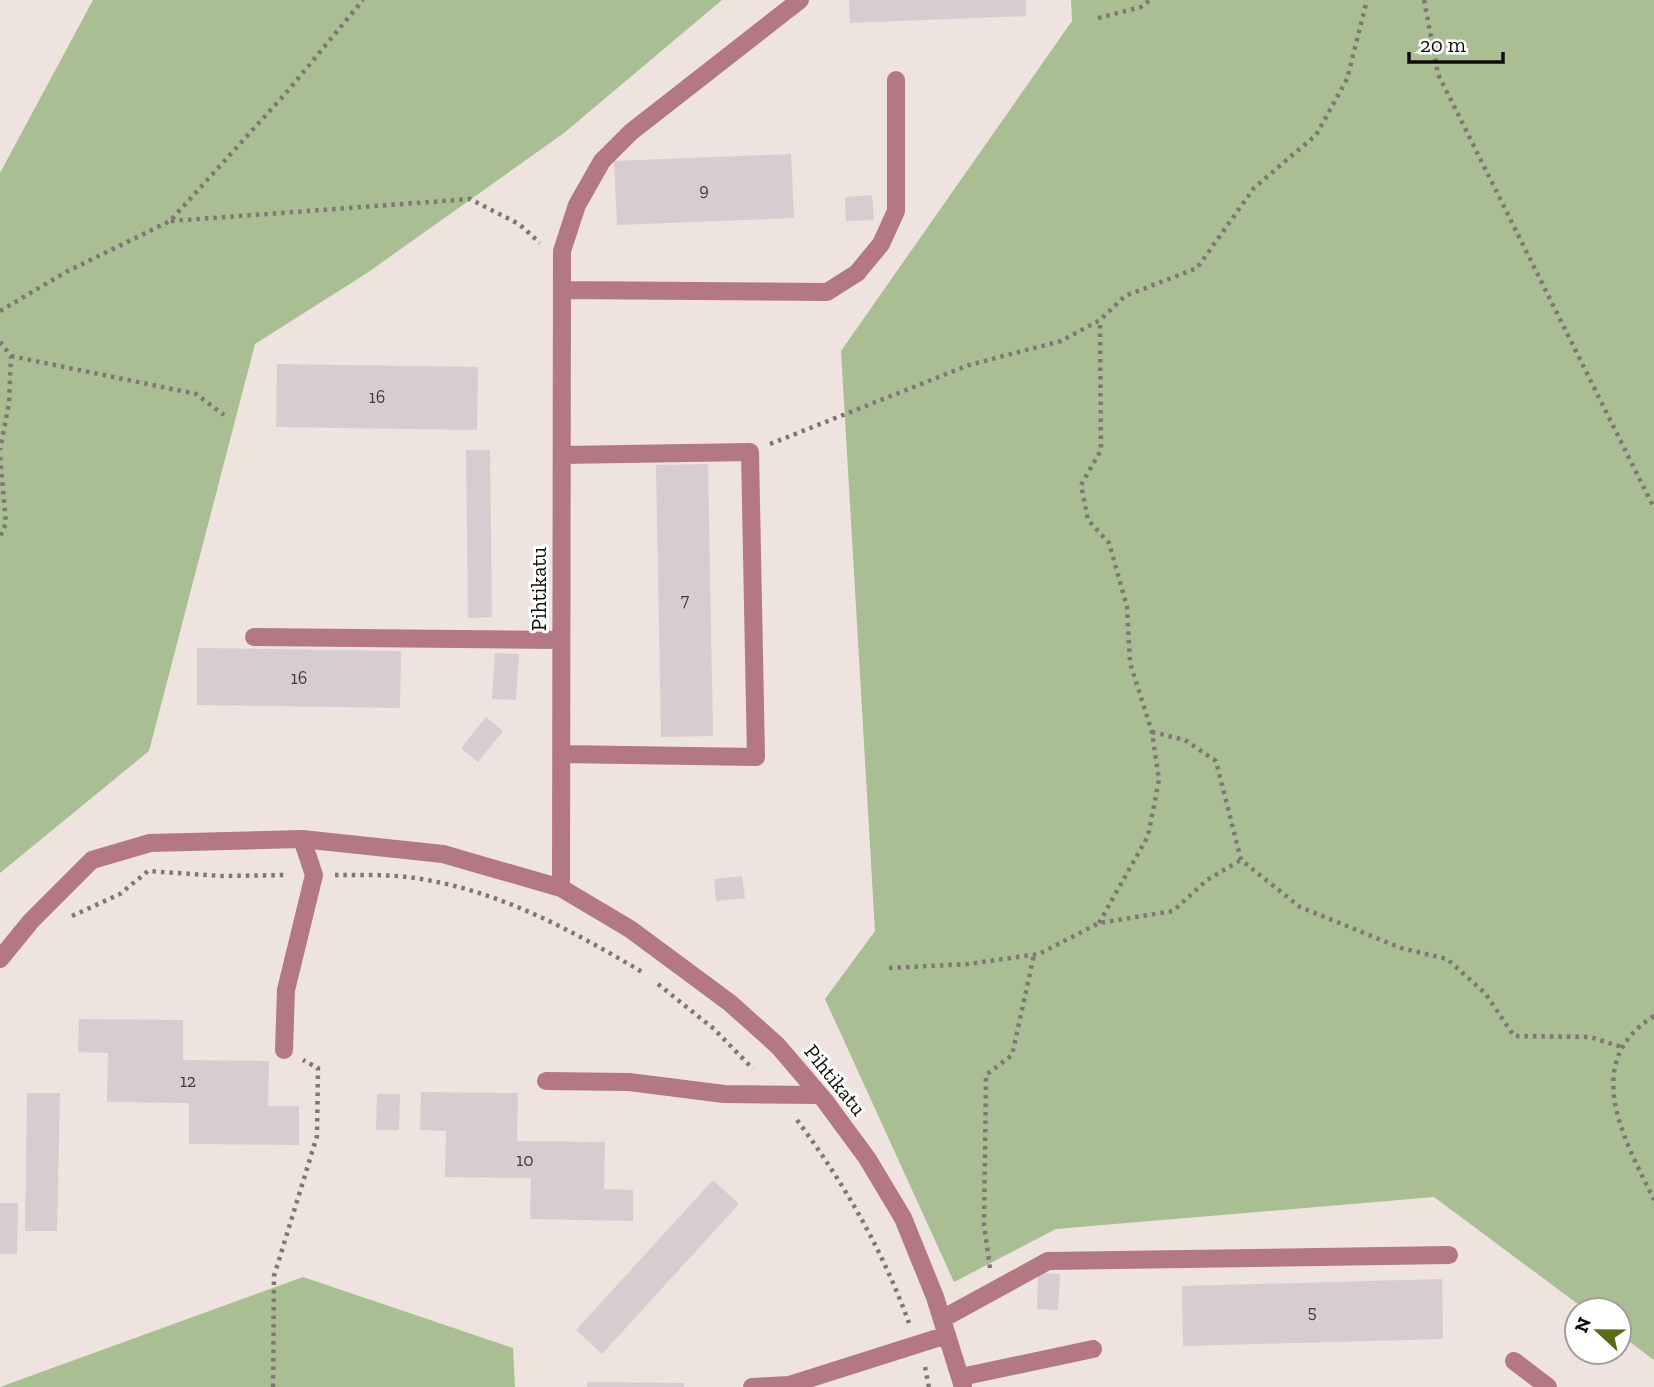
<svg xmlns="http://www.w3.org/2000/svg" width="1654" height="1387" font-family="'Zilla Slab',serif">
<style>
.green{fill:#a9bf93}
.building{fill:#d7ccd0}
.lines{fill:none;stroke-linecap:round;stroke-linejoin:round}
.path{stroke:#7e7773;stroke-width:4.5;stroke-dasharray:3.5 5;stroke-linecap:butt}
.minor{stroke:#b37882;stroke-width:18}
.labels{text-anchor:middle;stroke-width:6;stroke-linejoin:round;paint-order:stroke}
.number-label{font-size:18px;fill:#413c3c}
.street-label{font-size:21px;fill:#0f0c0a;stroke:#fff}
</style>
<rect width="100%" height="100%" fill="#eee3de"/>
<path class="green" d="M93,0H722L564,133L367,273L255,344L149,751L0,873V173Z
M1071,0H1654V1360L1619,1334V1310H1586L1434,1197L1056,1229L954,1282L825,999L875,931L841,351L1072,21Z
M303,1277L513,1348L515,1387H0Z"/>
<path class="building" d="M849,0H1026V16L850,23Z
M791,154L794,218L617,225L614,161Z
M872,195L874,220L846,221L845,197Z
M277,364L478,367L477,430L276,427Z
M466,450H490L492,617L468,618Z
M708,464L713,736L661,737L656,465Z
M197,648L401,651L400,708L197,705Z
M495,653L519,654L516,700L492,699Z
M486,717L503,731L478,762L461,748Z
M742,876L745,898L716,901L714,879Z
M79,1019L183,1020V1060L269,1061L268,1106H299V1145L189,1144V1103L107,1102L108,1053L78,1052Z
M421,1092L518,1093L517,1141L605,1142L604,1189L633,1190V1221L530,1219L531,1178L445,1177L446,1131L420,1130Z
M27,1093H60L57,1231H25Z
M377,1094H400L399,1130H376Z
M713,1180L739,1204L602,1354L576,1330Z
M0,1203H18L17,1254H0Z
M1038,1273L1060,1274L1058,1310L1037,1309Z
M1442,1279L1443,1339L1183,1346L1182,1286Z
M587,1382L684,1383V1387H587Z"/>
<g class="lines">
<path class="path" d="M1424,0L1438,74L1654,508
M1098,18L1141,7L1150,0
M171,221L470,199L519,224L540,243
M0,311L66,272L170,221L286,93L363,0
M0,342L11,356L9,403L0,450
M11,356L196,394L224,415
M770,444L969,365L1061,341L1100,320L1125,296L1197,268L1254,188L1316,135L1347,79L1367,0
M0,457L6,523L0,537
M1152,732L1185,740L1216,761L1241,860L1300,907L1401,948L1447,959L1485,993L1514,1036L1590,1037L1622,1047
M335,875C363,875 393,874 421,879C502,892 573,931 642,972
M72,916L120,894L148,871L221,876L288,875
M1099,923L1148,836L1159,780L1152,732L1130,663L1127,607L1109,543L1088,520L1081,485L1101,450L1100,321
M889,968L968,964L1039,954L1099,923L1173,911L1207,880L1241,860
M658,984L714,1029L753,1069
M1654,1016C1579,1063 1625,1140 1654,1200
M797,1120C844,1183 882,1249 909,1323
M990,1268L984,1225L986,1075L1012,1055L1034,955
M925,1367L929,1387
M273,1387L274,1276L317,1136L318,1068L303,1060"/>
<path class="minor" d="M563,290L827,292L857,273L881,244L896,211V80
M254,637L561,640
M561,754L756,757L750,452L562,455
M561,888L562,251L577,205L602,161L631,132L800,0
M0,959L31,921L92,860L150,843L302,839L443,854L561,888L630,929L730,1003L778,1046L825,1101L867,1158L903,1218L935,1297L963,1387
M284,1050L286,990L314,875L302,839
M546,1081L629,1082L724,1094L819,1095
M942,1319L1048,1261L1449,1255
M1514,1361L1548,1387
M961,1377L1093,1349
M752,1387L789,1385L947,1335"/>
</g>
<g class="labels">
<g class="number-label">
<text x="704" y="196">9</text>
<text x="377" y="403">16</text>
<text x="685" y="606">7</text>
<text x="299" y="684">16</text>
<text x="188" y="1087">12</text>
<text x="525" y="1166">10</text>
<text x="1312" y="1318">5</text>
</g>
<g class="street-label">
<text transform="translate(539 589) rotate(-90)" y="7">Pihtikatu</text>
<text transform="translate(835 1080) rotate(51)" y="7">Pihtikatu</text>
</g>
</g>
<g transform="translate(1598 1331) rotate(292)"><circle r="33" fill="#ffffff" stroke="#9f9e9d" stroke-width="2"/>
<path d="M0-5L12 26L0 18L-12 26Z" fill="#5a6c19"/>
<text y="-10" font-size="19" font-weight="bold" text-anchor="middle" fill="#0f0c0a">N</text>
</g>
<path d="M1409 52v10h94v-10" fill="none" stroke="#0f0c0a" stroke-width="3.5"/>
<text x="1420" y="52" font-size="21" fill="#0f0c0a" stroke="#ffffff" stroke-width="5" paint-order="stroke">20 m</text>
</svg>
